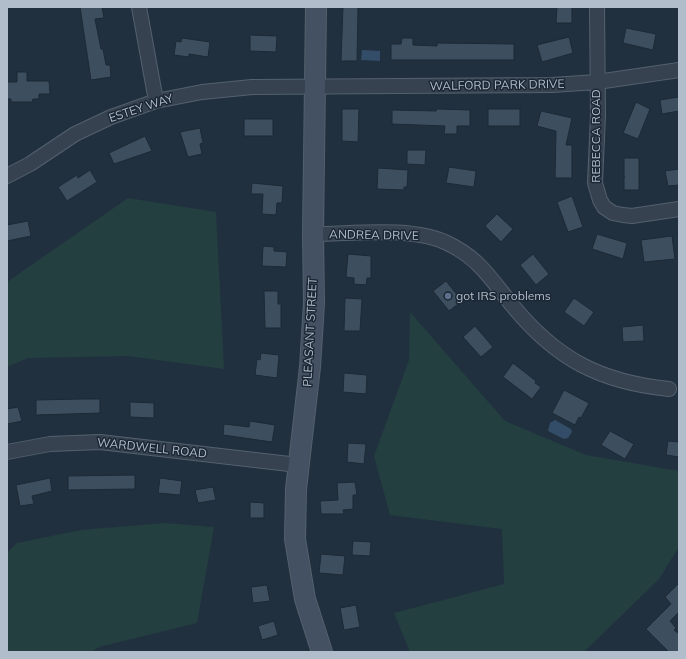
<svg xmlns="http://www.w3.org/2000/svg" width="686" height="659" font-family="Mulish,sans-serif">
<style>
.green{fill:#233f40}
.water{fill:#334d68}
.building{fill:#3d4f5f;stroke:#1d2936}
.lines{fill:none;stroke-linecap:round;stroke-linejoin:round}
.street-casing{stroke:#54606d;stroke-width:16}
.secondary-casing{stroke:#54606d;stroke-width:22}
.street{stroke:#36424f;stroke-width:14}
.secondary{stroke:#435162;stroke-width:20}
.service-dot{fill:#5c6f8a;stroke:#1b2734;stroke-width:1.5}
.labels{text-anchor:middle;stroke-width:3;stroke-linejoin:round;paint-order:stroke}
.street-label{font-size:12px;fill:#b1bdca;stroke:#1b2734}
.poi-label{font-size:12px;fill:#b1bdca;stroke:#1b2734;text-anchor:start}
</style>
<rect width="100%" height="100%" fill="#21303f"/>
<path class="green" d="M128,198L216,212L224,369L128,356L28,358L7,367V282Z
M410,312L505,421L586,455L679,471V547L659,579L584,652H410L394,613L504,584L502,529L390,515L374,456L409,360Z
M165,523L214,527L197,623L99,647L91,652H7V553L17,543L81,530Z"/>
<path class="water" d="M362,50L380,51V61L361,60Z
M555,420L571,429L572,432L568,438L564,439L548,431L550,423Z"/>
<path class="building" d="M80,7H102L104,18L95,19L101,49H103L106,65H110L111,77L91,80Z
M343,7H358L357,61H341Z
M557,7H572V23H556Z
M626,28L656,34L653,50L623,43Z
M250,35L277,36L276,52L250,51Z
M569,37L573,53L542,62L537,45Z
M182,38L210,42L208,57L189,54V57L174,55L176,41L181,42Z
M402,38H413V45L437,46V43L514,44V60H391V44H401Z
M17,72H27V81H49L50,94H39V99H33L32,102H11V99H7V82H17Z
M679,97V111L662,114L660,100Z
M636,102L650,109L638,139L623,133Z
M342,109H359L358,142L342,141Z
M437,109L470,110V126H457V134H444L445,126L392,124V110L436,111Z
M488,109H520V126H488Z
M541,111L572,118L566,145H572V178H555L556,131L537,126Z
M244,119H273V136H244Z
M200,128L203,143L200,144L202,154L188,157L180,132Z
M145,136L152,151L114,164L109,153Z
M407,150H426L425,165L407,164Z
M624,158H639V190H624V178L625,177H624Z
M449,167L476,171L474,187L446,183Z
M378,168L408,170L407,187H404V190L377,189Z
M679,169V185L668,186L665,171Z
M90,170L97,182L67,201L58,187L77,175L78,178Z
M252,183L283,186L282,203H277L276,215L262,214L263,194H251Z
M572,196L583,227L568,232L557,202Z
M497,214L513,229L501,242L485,226Z
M28,221L31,236L7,241V225Z
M597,234L627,243L623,259L592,249Z
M672,236L675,259L644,262L641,240Z
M263,246L274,247V251L287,252L286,267L262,266Z
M348,254L371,256V278H367L366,285L354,284V278L346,277Z
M533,254L549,274L536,285L520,265Z
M446,281L462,301L449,311L433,291Z
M264,291H278V304H281V328H265Z
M345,298L362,299L360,331H344Z
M574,298L594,312L584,326L564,312Z
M643,325L644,341L623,342L622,327Z
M475,326L493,347L481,357L463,337Z
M261,353L279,355L277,378L255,375L257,359L260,360Z
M513,363L536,381L535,383L541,387L532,399L503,377Z
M344,373L367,375L366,394L343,392Z
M564,390L589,403L581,418L579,417L575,425L552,413Z
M83,399H100V413L36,415V400Z
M130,402L154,403V418L130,417Z
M18,407L22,421L7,424V409Z
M250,421L275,425L272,442L223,435L224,424L249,427Z
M610,431L634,444L625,459L601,445Z
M668,441L679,442V457L666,455Z
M348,443L366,444L364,464L347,462Z
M135,475V489L68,490V476Z
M50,478L52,491L32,496L34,504L20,506L16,485Z
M160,478L182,481L180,495L158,493Z
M355,482L357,495H353V509L343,510L344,514H321L320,501L338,500L337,483Z
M213,487L216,500L198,503L195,490Z
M250,502L264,503V518H250Z
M353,541L371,542L370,556L352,555Z
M321,554L345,556L343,575L319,573Z
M679,583V612L670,621L676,628L674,630L679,634V652H669L646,629L671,604L665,597Z
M267,585L270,601L253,603L251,587Z
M356,605L360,627L344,630L340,608Z
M274,621L278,635L262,640L258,626Z"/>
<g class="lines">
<g class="street-casing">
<path id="street" d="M139,7L156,101
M597,7L598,115L595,183L600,200L604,207L613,213L623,215L632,216L679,209
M7,176L30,164L75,134L111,117L156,101L202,92L252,87L552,85L597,82L679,70
M313,234C353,234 411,226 447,243C479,258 491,279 512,305C556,359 600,382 669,389
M7,452L50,444L100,442L298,465"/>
</g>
<g class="secondary-casing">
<path id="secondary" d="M316,7L313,234L314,303L310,367L296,489L295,539L305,599L322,652"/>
</g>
<use href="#street" class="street"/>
<use href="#secondary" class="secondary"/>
</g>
<circle class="service-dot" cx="448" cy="296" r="4"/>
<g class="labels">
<g class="street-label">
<text transform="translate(497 85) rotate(-1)" y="4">WALFORD PARK DRIVE</text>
<text transform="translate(141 108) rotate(-18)" y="4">ESTEY WAY</text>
<text transform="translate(596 136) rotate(-90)" y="4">REBECCA ROAD</text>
<text transform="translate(374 235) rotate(1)" y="4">ANDREA DRIVE</text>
<text transform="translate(310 332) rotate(-87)" y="4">PLEASANT STREET</text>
<text transform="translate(152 448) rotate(6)" y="4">WARDWELL ROAD</text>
</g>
<g class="poi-label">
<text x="456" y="300">got IRS problems</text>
</g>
</g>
<rect width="686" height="659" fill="none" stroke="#b1bdca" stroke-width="16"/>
</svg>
